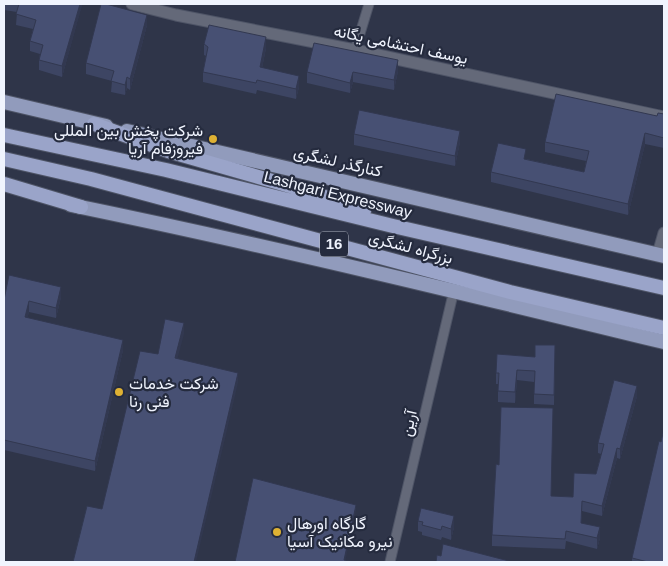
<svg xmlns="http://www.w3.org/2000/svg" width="668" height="566" font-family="Helvetica,Vazirmatn,sans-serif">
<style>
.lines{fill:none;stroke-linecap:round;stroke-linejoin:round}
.minor-casing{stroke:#4e5466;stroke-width:11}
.tertiary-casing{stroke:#4e5466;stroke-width:13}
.primary-casing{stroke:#4e5466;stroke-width:16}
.trunk-casing{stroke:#4e5466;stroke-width:16}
.minor{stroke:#646979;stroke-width:9}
.tertiary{stroke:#646979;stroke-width:11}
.primary{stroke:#919bbc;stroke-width:14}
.trunk{stroke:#9aa4c9;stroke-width:14}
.wall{fill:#3d4563}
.shaded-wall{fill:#323850}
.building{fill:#475073;stroke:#323850}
.poi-dot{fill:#deb133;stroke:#252b3e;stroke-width:2}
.labels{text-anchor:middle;stroke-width:4.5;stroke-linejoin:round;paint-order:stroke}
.shield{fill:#252b3e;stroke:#b3b8c4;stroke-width:1}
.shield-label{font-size:15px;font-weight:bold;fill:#f0f4fe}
.street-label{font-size:16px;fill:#f0f4fe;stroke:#252b3e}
.poi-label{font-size:16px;fill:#f0f4fe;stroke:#252b3e;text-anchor:start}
</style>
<rect width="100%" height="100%" fill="#2f3549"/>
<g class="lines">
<g class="minor-casing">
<path id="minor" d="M355,50L369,4
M390,562L454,290"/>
</g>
<g class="tertiary-casing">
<path id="tertiary" d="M132,4L176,15L355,50L664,117
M658,254L664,233"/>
</g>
<g class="primary-casing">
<path id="primary" d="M4,102L106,126
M127,131L664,256
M71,205C270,246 467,294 664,342"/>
</g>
<g class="trunk-casing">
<path id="trunk" d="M94,124L168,151L311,192L364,211
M4,135L166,170L393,226L664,288
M4,159L91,179L510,292L664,328
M4,184L81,207"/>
</g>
<use href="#minor" class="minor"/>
<use href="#tertiary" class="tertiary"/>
<use href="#primary" class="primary"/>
<use href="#trunk" class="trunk"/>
</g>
<path class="wall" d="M4,4H82L62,77L39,70V60L40,54L30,51V41L33,29L16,25L17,12L4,10Z
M147,25L130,90L127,88L125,95L111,92L112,81L86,74V63Z
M204,44L266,48L262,68L299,87L296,99L257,90L256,94L203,82V72L206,56L204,55Z
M398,71L394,90L353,82L350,93L307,83V72Z
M664,114V148L645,144L628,215L491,182V172L526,159L584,172L586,161L545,152V142L657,116Z
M354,134L460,142L455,166L354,145Z
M61,297L56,318L29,312L27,318L123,350L95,471L4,450V300Z
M555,345L554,405L534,404V382L517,380L515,403L498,402V384H496V373L535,357Z
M637,396L620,459L617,458L602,516L582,511L581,523L600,538L597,549L566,541L565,549L492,546V535L551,496L573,497L596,474L601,454L598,453V443Z
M661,442L664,562H632V558Z
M418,521L454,527L451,540L442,537L441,540L422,535V532L418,531Z"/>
<path class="shaded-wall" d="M80,4H82V6L62,77V66Z
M147,15V25L130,90V79Z
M266,37V48L260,78V67Z
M398,60V71L394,90V80Z
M353,72V82L350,93V83Z
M299,76V87L296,99V89Z
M127,77V88L125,95V85Z
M460,131V142L455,166V156Z
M645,133V144L628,215V204Z
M61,287V297L56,318V308Z
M29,301V312L25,328V317Z
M184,323V334L175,368V358Z
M123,340V350L95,471V461Z
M517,370V380L515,403V392Z
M238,373V383L196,562H194Z
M637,386V396L620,459V449Z
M617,448V458L602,516V506Z
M356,505V511L345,562L344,560Z
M454,516V527L451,540V529Z
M600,527V538L597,549V538Z"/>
<path class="building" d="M19,4H80L62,66L39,60L43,45L30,41L36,20L16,14Z
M101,4H106L147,15L130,79L127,77L125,85L111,81L114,71L86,63Z
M209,25L266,37L260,67L299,76L296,89L257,80L256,83L203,72L208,47L204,44Z
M314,43L398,60L394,80L353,72L350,83L307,72Z
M556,94L657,116L658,113L664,114V138L645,133L628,204L491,172L498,143L526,149L524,159L584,172L589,151L545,142Z
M359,110L460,131L455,156L354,134Z
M9,275L61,287L56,308L29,301L25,317L123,340L95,461L4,440V300Z
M165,319L184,323L175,358L238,373L194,562H73L87,506L102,509L140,351L158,354Z
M535,345H555L554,395L534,394L535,371L517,370L515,392L498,391L499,373H496L497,354L535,357Z
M614,380L637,386L620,449L617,448L602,506L582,501L581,523L600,527L597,538L566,531L565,539L492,535L496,464L499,465L501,407L553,408L551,496L573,497L574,473L596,474L604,444L598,443Z
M664,429V562H648L632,558L659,441L661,442Z
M253,478L356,505L344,560L356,562H235Z
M421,508L454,516L451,529L442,526L441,530L422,525L423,522L418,521Z
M443,544L513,562H436L437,555L441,556Z"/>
<g class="poi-dot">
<circle cx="213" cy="139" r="5"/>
<circle cx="119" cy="392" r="5"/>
<circle cx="277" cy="532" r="5"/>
</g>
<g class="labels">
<rect class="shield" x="320" y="231.5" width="28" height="25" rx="4"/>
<g class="shield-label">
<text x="334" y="249">16</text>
</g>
<g class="street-label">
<text transform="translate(401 44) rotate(12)" y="6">یوسف احتشامی یگانه</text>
<text transform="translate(338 161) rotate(13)" y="6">کنارگذر لشگری</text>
<text transform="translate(338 194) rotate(14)" y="6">Lashgari Expressway</text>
<text transform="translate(411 247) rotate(15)" y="6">بزرگراه لشگری</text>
<text transform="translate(408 423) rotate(-77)" y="6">آرین</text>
</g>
<g class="poi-label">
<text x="203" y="136" text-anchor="end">شرکت پخش بین المللی<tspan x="203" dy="18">فیروزفام آریا</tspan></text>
<text x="129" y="389">شرکت خدمات<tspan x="129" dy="18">فنی رنا</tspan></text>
<text x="287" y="529">گارگاه اورهال<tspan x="287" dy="18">نیرو مکانیک آسیا</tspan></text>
</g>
</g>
<rect width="668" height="566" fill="none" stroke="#f0f4fe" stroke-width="10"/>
</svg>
